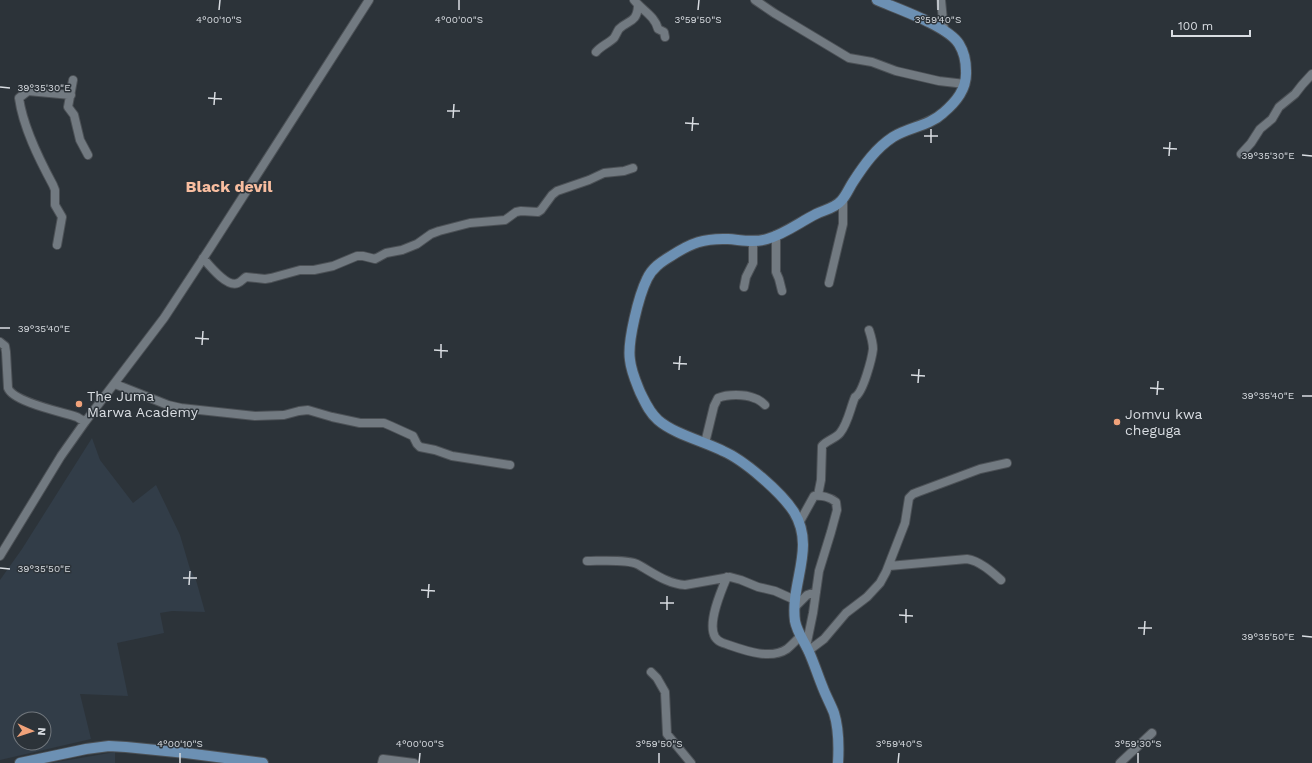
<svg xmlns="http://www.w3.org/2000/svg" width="1312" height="763" font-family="'Work Sans',sans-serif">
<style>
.built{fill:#323d48;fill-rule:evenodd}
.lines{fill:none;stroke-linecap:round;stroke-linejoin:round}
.minor-casing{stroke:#4c5156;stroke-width:10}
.major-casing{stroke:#4c5156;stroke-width:12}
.minor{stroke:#727a81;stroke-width:8}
.major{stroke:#6c90b3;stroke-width:10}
.ticks{fill:none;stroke:#d9dde2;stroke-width:1.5}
.poi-dot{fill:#f0a27a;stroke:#2c3339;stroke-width:1.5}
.labels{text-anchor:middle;stroke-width:3;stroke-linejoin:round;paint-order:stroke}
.poi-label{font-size:14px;fill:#d9dde2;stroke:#2c3339;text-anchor:start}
.quarter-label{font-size:16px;font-weight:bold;fill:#f9bea0;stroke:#2c3339}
.ticks-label{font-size:10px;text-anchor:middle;fill:#d9dde2;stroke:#2c3339;stroke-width:3;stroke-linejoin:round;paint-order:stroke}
</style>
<rect width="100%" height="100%" fill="#2c3339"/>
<path class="built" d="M92,438L100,460L133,503L156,485L180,535L190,569L196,580L205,612L172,611L160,613L164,633L117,643L128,696L80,694L91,739L0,760V580L22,549ZM20,719H44V743H20Z
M115,752V763H50L69,760Z"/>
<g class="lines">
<g class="minor-casing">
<path id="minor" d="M634,0C642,10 655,16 658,29L664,32L665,37
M755,0L774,13L849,58L872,62L896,71L939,81L965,84
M941,0L944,31
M596,52C601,46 609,43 614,38C616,35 617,32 619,29C628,20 637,23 638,6
M73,80L68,107L74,115L80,140L88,155
M1241,154L1251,143L1260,129L1272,119L1279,107L1295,94L1302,85L1312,74
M776,235V272L779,279L782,291
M57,245L62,217L55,205V190L53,185C39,159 23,127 19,98L28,91L71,95
M203,258C209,265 227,288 238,283C241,282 243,279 246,277L265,279L271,278L300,270H314L333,266L357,256H363L375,259L386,253L402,250L417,244L431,234L439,231L470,223L505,220L516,212L521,211L538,212L541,210L552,195L557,191L589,180L604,173L624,171L633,168
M829,283L843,224V199
M744,287L746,277L753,263V241
M0,342L5,346L6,352L8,388C13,402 62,412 77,417L85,422
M115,384L168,405L181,408L255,416L284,415L299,411L308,410L332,417L360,423H384L391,426L413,436L417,444L420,447L435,450L452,456L510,465
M705,443L714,406L718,398C727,394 745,394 754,398C758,399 762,402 765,405
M818,495L821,480L822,446C827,440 835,439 840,433C848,423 850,409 855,397C863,393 872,358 873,349C873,342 871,336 869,330
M799,523L814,496C821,495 830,497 836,502L837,510L831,532L819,571L813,613L806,647
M0,556L61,456L85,422L164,318L210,248L369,0
M587,561C600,561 626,559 637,564C652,572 667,584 685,585L730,577L741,580L758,587L775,591L795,600
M889,566L967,559C980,561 992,572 1001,580
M727,577C721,591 707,623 715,637C717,640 720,642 723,643C741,649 769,661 787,649C792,645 796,640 801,636
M795,607L807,595L816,592
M808,651L824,639L846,613L867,597L880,583L886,572L905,523L909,498L913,494L918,492L980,469L1007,463
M651,672L657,678L665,692L667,734L691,763
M382,763L383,759L414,763
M1120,763L1152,733"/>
</g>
<g class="major-casing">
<path id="major" d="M20,763L86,749L109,746L126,747L186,753L263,763
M838,763C839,746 839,729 834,713C831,705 826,696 823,688C818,676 814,663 809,652C804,641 797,632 795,621C790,583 816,548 794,512C781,492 744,460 723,451C703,441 674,434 658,420C649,412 645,402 640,392C636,382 631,371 630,360C627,342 639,295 647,279C652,268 661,262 671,256C691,243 704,238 728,239C742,240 754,243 767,239C785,234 800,222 816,214C824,210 835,208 841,201C846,196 849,188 853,182C864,165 876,148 893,137C909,127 929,126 943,113C956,102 967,89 966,71C966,62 964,52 959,44C948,26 898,9 877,0"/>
</g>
<use href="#minor" class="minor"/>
<use href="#major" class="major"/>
</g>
<path class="ticks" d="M219,10L220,0M459,10V0M698,10L699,0M938,10V0M0,87L10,88M208,98L222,99M214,105L215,92M447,111H460M453,118L454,104M685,123L699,124M692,131L693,117M924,136H938M931,143V129M1163,148L1177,149M1302,155L1312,156M1169,156L1170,142M0,328H10M195,338L209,339M202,345L203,331M434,350L448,351M441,358V344M673,363L687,364M679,370L680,356M911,375L925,376M918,383L919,369M1150,388L1164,389M1157,395L1158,381M1302,396H1312M0,568L10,569M183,578H197M189,585L190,571M421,590L435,591M428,598L429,584M660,603H674M667,610V596M899,615L913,616M906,623V609M1138,628H1152M1144,635L1145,621M1302,636L1312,637M180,763V753M419,763L420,753M659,763V753M898,763L899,753M1138,763V753"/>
<g class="poi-dot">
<circle cx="79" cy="404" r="4"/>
<circle cx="1117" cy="422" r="4"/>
</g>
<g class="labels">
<g class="poi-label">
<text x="87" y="401">The Juma<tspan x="87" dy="16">Marwa Academy</tspan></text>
<text x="1125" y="419">Jomvu kwa<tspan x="1125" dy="16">cheguga</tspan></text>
</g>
<g class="quarter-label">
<text x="229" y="192">Black devil</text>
</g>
</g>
<g class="ticks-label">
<text x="219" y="23">4°00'10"S</text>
<text x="459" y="23">4°00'00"S</text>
<text x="698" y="23">3°59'50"S</text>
<text x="938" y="23">3°59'40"S</text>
<text x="44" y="91">39°35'30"E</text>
<text x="1268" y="159">39°35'30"E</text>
<text x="44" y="332">39°35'40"E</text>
<text x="1268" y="399">39°35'40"E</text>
<text x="44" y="572">39°35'50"E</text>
<text x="1268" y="640">39°35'50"E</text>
<text x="180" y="747">4°00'10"S</text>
<text x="420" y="747">4°00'00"S</text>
<text x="659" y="747">3°59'50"S</text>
<text x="899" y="747">3°59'40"S</text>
<text x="1138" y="747">3°59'30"S</text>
</g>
<g transform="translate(32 731) rotate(93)"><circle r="19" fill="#2c3339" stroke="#71777d"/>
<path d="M0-3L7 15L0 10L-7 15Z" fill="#f0a27a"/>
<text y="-6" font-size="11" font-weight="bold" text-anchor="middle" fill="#d9dde2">N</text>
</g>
<path d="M1172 30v6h78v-6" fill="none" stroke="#d9dde2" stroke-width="2"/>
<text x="1178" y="30" font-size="12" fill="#d9dde2" stroke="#2c3339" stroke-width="3" paint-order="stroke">100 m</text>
</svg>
